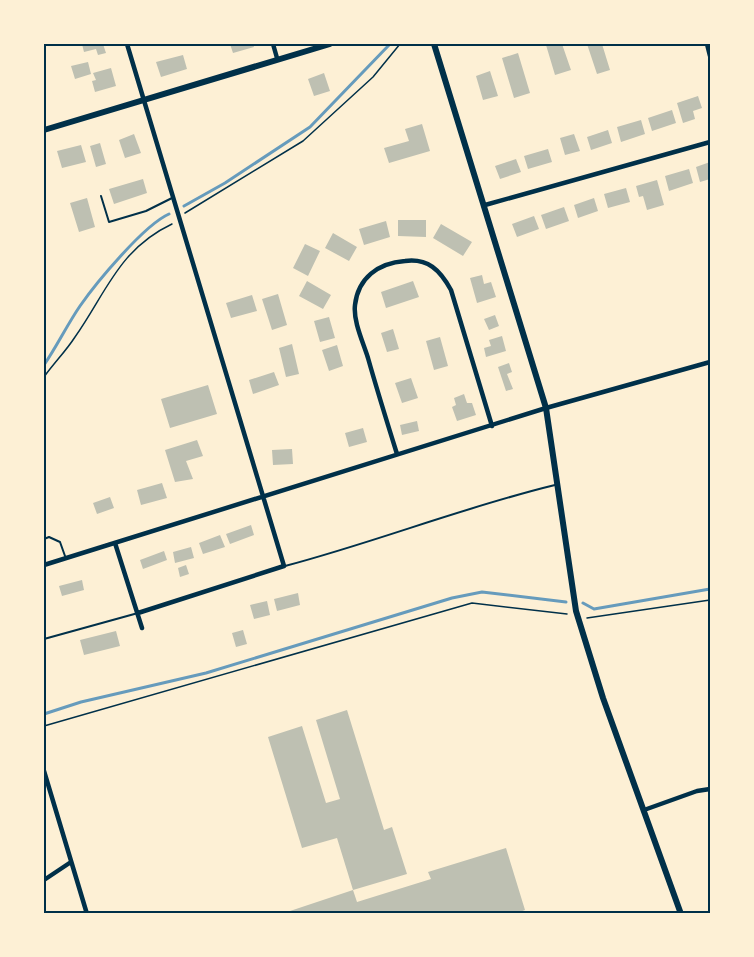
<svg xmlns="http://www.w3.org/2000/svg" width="754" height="957" font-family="'Sofia Sans Condensed',sans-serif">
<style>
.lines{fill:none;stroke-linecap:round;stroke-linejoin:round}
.stream{stroke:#669bbc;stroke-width:3}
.building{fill:#bec0b2}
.path{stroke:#003049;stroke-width:1.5}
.service{stroke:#003049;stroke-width:2}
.minor{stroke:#003049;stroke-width:4.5}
.tertiary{stroke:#003049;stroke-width:6}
.neatline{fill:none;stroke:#003049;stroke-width:2}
</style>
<rect width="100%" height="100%" fill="#fdf0d5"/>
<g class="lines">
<path class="stream" d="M184,206L225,183L310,127L390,44
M44,365C57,346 67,325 80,306C96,283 144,225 169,214
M583,603L594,609L710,589
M44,714L81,702L206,673L452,598L482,592L566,602"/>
</g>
<path class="building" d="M82,44H103L106,53L98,55L96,49L84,52Z
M230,44H253L254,47L233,53Z
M550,44H562L571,70L555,75L546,45Z
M587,44H602L610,70L597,74Z
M518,53L530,93L514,98L502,58Z
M183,55L187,69L161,77L156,62Z
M88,62L91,74L75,79L71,66Z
M111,68L116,86L95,92L92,81L96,80L93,73Z
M490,71L498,96L483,100L476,76Z
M324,73L330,91L314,96L308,79Z
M698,96L702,108L693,111L695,119L683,123L677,103Z
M672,110L676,123L652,131L648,118Z
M641,120L645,134L621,142L617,127Z
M422,124L430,151L389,163L384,148L409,141L405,129Z
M608,130L612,143L591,150L587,137Z
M134,134L141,153L125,158L119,140Z
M574,134L580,151L565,155L560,138Z
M100,143L106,164L96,167L90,146Z
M81,145L86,162L62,168L57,151Z
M548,149L552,162L528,169L524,156Z
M516,159L521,172L500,179L495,166Z
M710,162V179L700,182L696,167Z
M689,169L693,183L669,191L665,176Z
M143,179L147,193L114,204L109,189Z
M657,180L664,205L647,210L643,196L639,197L636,186Z
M626,188L630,202L608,208L604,194Z
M87,198L95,227L79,232L70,203Z
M594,198L598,211L578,218L574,205Z
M564,207L569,221L546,229L541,215Z
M534,216L539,229L517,237L512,224Z
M398,220H426V237L398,236Z
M386,221L390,237L364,245L359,229Z
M441,224L472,242L463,256L433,238Z
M333,233L357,247L349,261L325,248Z
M305,244L320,251L308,276L293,268Z
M482,275L484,284L491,282L496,297L477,303L470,278Z
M307,281L331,295L323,309L299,296Z
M413,281L419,297L386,308L381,292Z
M278,294L287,325L272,330L262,299Z
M252,295L257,311L231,318L226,303Z
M495,315L499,326L489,330L484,319Z
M329,317L335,338L320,342L314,321Z
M393,329L399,349L387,352L381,333Z
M502,336L506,351L486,357L484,348L491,346L489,340Z
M440,337L448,366L434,370L426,341Z
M292,344L299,374L286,377L279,348Z
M337,345L343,366L329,371L322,350Z
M509,363L512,372L507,374L513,389L506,391L498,367Z
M274,372L279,385L253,394L249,380Z
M411,378L418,398L402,403L395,383Z
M208,385L217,414L170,428L161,399Z
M464,394L467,403H472L476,415L457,421L452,407L456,405L454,398Z
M417,421L419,431L402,435L400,425Z
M363,428L367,442L349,447L345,433Z
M197,440L203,456L186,461L193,479L175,482L165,450Z
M292,449L293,464L273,465L272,450Z
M162,483L167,498L141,505L137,490Z
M110,497L114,508L97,514L93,503Z
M251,525L254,535L230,544L226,534Z
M220,535L225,547L203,554L199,543Z
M191,547L194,558L175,563L173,552Z
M164,551L167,560L143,569L140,560Z
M186,565L189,574L180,577L178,568Z
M82,580L84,590L62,596L59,586Z
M298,593L300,605L277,611L274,599Z
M267,601L270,615L254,619L250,605Z
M243,630L247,644L236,647L232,633Z
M116,631L120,646L84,655L80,640Z
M347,710L384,830L392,827L407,874L353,890L357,902L431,879L428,872L506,848L525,910L515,914H281L353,890L337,838L302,848L268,737L302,726L326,803L340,799L316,720Z"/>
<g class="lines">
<path class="path" d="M185,213L303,141L373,77L400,44
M44,377C54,363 66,351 75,337C106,293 119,249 172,224
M587,618L710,600
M44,726L472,603L567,614"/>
<path class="service" d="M101,196L109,222L146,211L172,198
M44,539L49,537L60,542L65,556
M285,566C376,542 464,507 555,485
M44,639L138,613"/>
<path class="minor" d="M127,44L284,566L138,613
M273,44L277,58
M707,44L710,56
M485,205L710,142
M397,454C387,422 377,390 368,358C363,342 353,321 355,305C358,278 378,263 405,261C428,258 440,270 451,290L492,426
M115,543L142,628
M44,565L546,408L710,362
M44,771L87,914
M644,810L697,791L710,789
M44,880L71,862"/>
<path class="tertiary" d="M434,44L546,408L576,611L603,698L681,914
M44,130L330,44"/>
</g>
<rect width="754" height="957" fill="none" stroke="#fdf0d5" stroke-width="90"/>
<rect x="45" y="45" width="664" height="867" class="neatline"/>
</svg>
